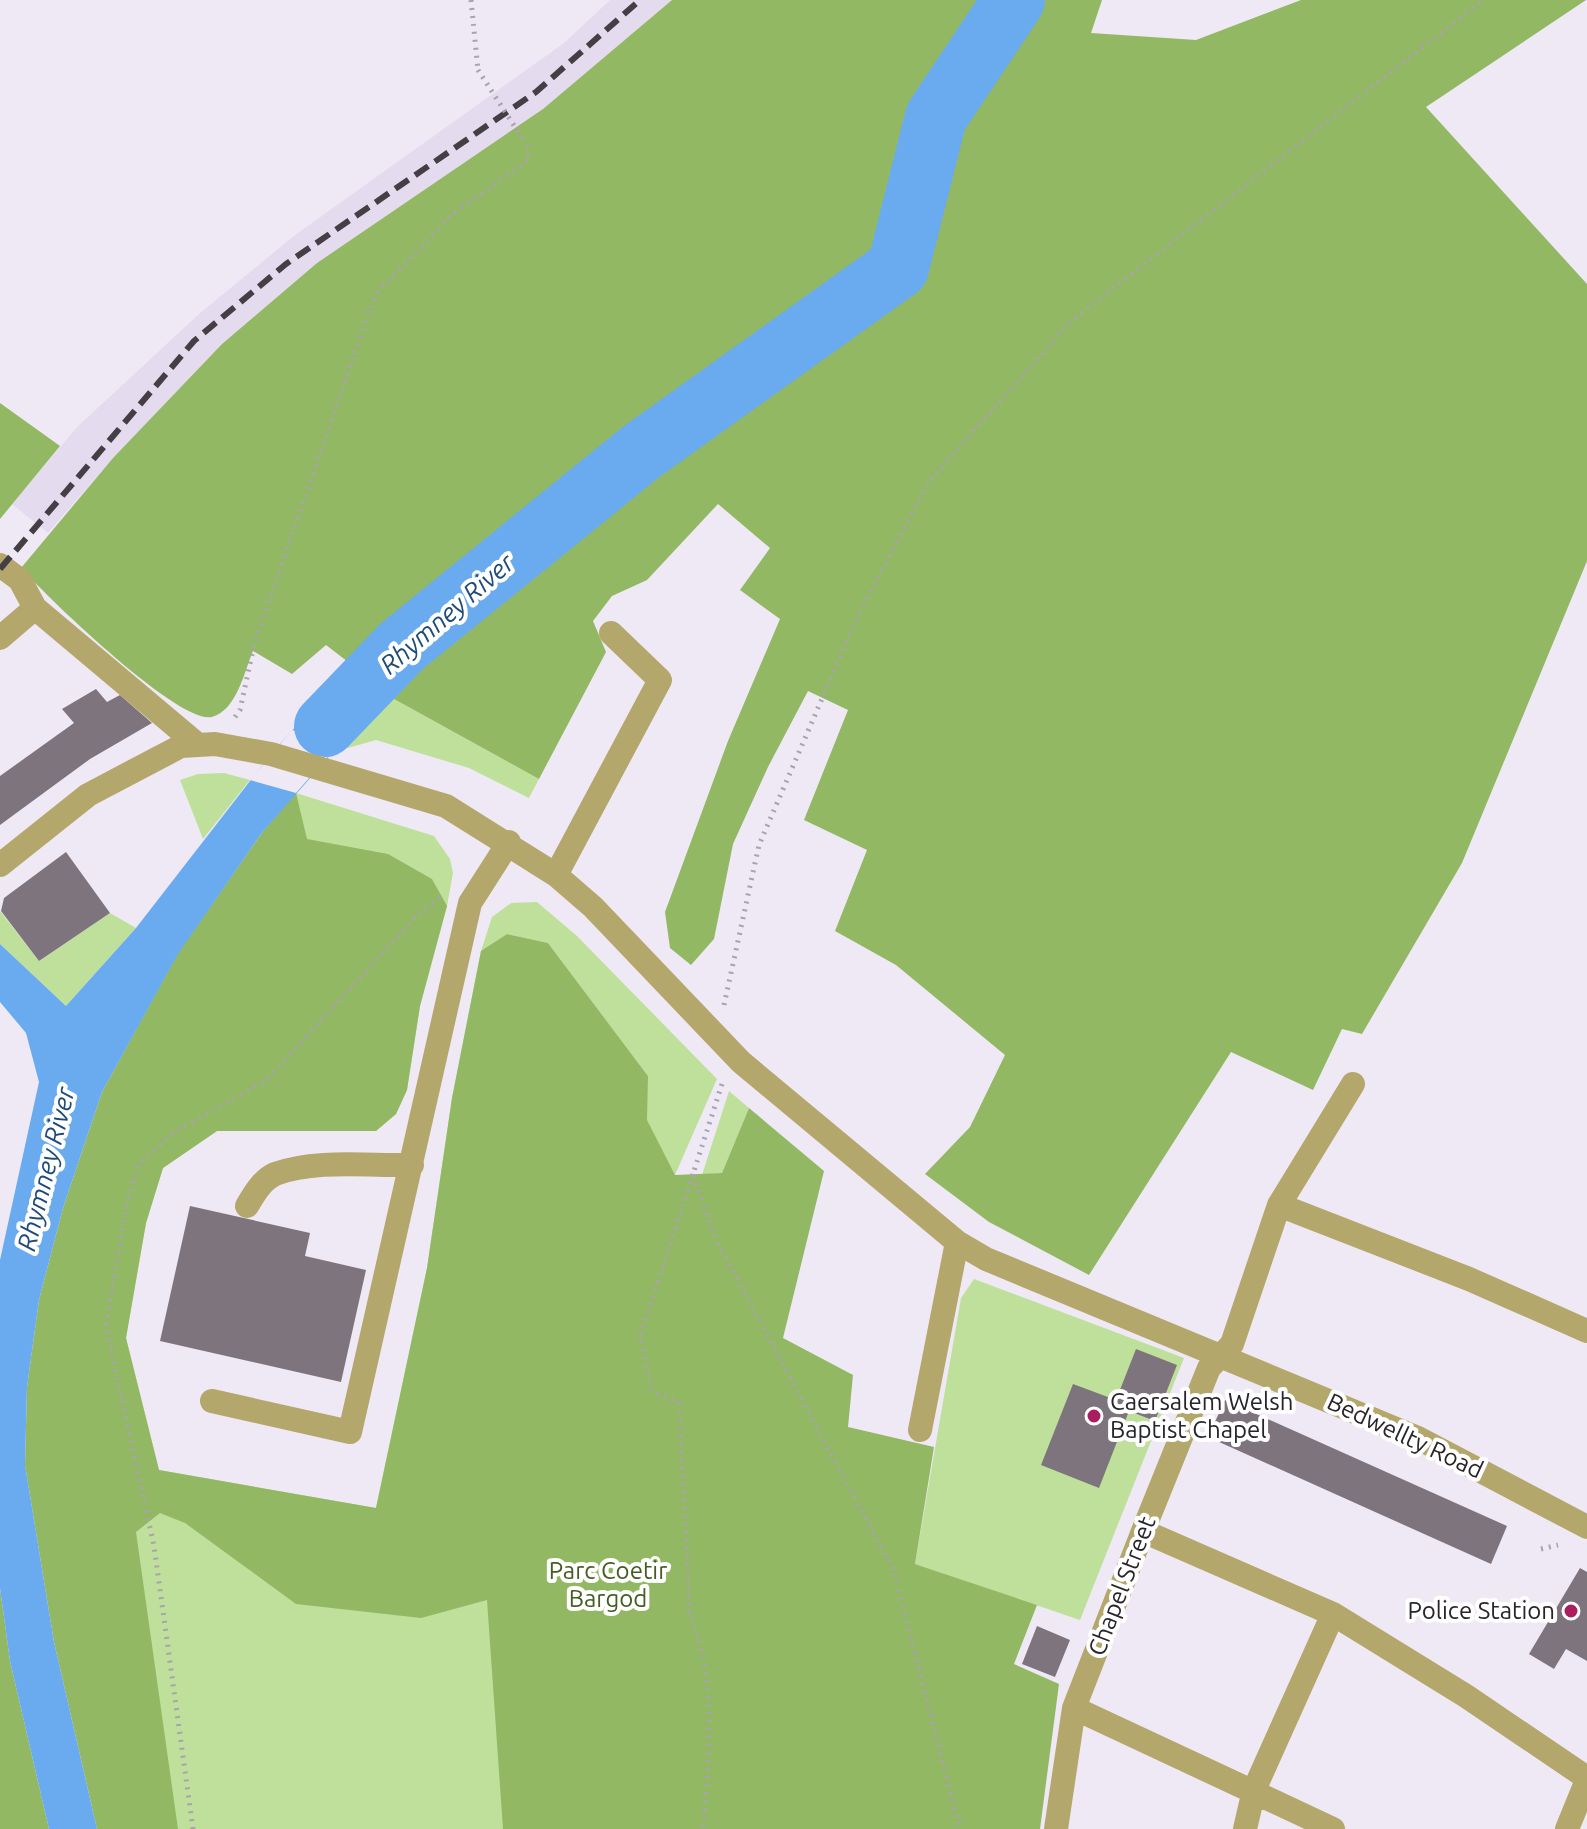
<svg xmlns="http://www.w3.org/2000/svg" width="1587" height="1829" font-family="Ubuntu,sans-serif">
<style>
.built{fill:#e5dbee}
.green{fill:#bfe09a;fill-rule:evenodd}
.forest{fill:#92b864}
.water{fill:#6aabef}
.pier{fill:#efe9f5}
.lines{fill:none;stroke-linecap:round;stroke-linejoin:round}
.river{stroke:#6aabef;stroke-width:62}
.building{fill:#7e747d}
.path{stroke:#a8a3ac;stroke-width:5;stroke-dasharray:2 6;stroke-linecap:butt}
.minor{stroke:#b4a76b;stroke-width:24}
.rail{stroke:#433f45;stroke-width:6;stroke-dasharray:16 8;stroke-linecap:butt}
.path-bridge{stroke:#a8a3ac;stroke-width:5;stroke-dasharray:2 6;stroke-linecap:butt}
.poi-dot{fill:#aa1e60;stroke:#fff;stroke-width:3}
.labels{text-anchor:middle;stroke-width:8;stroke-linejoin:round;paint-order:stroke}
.poi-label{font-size:24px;fill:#28252a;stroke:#fff;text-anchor:start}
.street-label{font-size:24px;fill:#28252a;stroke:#fff}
.park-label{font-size:24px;fill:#445d23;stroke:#fff}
.water-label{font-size:26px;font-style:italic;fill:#1e4b78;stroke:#fff}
</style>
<rect width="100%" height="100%" fill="#efe9f5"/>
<path class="built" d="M610,0H672L543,109L317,263L222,344L113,458L48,533L12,504L77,427L199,314L295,235L564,43Z"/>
<path class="green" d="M385,694L539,779L529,798L469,768L376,740L348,748L339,744Z
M224,773L250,780L203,839L180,780L198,774Z
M296,793L434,836L450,859L453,873L447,906L420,1006L407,1090L396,1114L376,1131H217L163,1168L146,1223L126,1338L159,1470L376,1508L427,1268L452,1098L481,951L492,917L511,903L537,902L577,936L717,1079L675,1175L946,1829H97L25,1465L261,834ZM507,934L548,943L648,1076L482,951Z
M0,911L39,961L110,913L136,928L66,1006L0,944Z
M729,1091L749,1108L722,1173L702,1175Z
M974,1279L1184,1358L1080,1620L915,1564L961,1298Z"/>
<path class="forest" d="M672,0H1102L1091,33L1196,40L1301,0H1586L1426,107L1587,284V561L1462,863L1362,1034L1342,1029L1313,1090L1231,1052L1089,1275L989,1222L925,1174L970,1127L1005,1055L896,965L835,931L867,850L804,820L848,710L808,691L768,767L733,844L714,939L691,965L670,948L665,912L728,741L780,619L740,590L770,548L718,504L647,580L612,596L593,621L606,652L539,779L385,694L398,678L366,648L352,665L326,645L292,674L253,651C244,672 237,710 212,717C179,725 46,596 21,568L113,458L222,344L317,263L543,109Z
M0,403L60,446L0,519Z
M296,793L307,839L388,854L432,879L447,906L420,1006L407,1090L396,1114L376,1131H217L163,1168L146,1223L126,1338L159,1470L376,1508L427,1268L452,1098L481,951L507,934L548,943L648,1076L647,1120L675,1175L722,1173L749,1108L824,1171L783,1338L853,1375L848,1427L934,1447L915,1564L1037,1605L1014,1664L1059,1684L1040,1829H503L487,1600L421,1618L296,1604L185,1523L160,1513L136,1532L178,1829H97L54,1642L25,1465L27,1387L39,1300L63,1208L102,1092L178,953L261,834Z
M0,1588L10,1661L49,1829H0Z"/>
<path class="water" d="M366,648L398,678L261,834L178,954L102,1092L63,1208L39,1300L27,1387L25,1465L54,1642L97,1829H49L10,1661L0,1588V1260L39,1082L26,1033L0,1002V944L66,1006L136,928L271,754Z"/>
<path class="pier" d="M352,665L385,694L369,712L336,683Z
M292,730L339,744L296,793L250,780Z"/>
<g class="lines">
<path class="river" d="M325,726L402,646L641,452L898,268L936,117L1014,0"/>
</g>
<path class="building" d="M96,689L107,702L120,695L152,723L90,759L0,825V776L74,723L62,709Z
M66,852L110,913L39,961L1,911L4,898Z
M190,1206L310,1233L305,1256L366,1270L341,1382L160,1341Z
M1136,1349L1177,1365L1155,1421L1129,1411L1099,1488L1041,1465L1073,1384L1116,1400Z
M1225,1400L1507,1526L1491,1564L1208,1437Z
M1580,1568L1587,1572V1661L1566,1649L1554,1669L1529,1654Z
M1037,1626L1070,1640L1055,1677L1022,1664Z"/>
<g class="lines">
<path class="path" d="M471,0L478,70
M235,717L240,710L254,645L375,295L452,214L530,159L526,144
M724,1005L759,845L855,622L928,483L1069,323L1483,0
M722,1084L693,1174L716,1240L893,1569L960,1829
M693,1174L640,1337L652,1391L679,1403L690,1615C718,1680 709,1760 703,1829
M1541,1549L1558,1545
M193,1829L154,1546L106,1326L127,1204L138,1166L172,1133L267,1080L417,915L440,897"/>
<path class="minor" d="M0,565L20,580L35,608L198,745
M0,638L35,608
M0,865L88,795L181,746L215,744L271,754L446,806L556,875L593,907L741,1062L957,1242L986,1259L1418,1438L1587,1527
M556,875L660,680L611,633
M1279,1205L1469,1279L1587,1331
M247,1206C254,1194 262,1180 275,1174C315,1159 370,1166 412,1165
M212,1401L350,1432L470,903L509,842
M920,1430L957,1242
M1143,1531L1333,1614L1466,1696L1587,1778
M1074,1708L1333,1829
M1056,1829L1074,1708L1143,1531L1209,1368L1232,1344L1279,1205L1353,1084
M1245,1829L1254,1790L1333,1614
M1567,1829L1587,1780"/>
<path class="rail" d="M0,569L194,341L286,264L536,92L640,0"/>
<path class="path-bridge" d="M478,70L526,144"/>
</g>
<g class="poi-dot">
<circle cx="1094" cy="1416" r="8"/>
<circle cx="1571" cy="1611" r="8"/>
</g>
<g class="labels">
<g class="poi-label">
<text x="1110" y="1410">Caersalem Welsh<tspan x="1110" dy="28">Baptist Chapel</tspan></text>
<text x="1555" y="1619" text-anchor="end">Police Station</text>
</g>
<g class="street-label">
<text transform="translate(1405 1436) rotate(25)" y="8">Bedwellty Road</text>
<text transform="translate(1122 1586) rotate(-69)" y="8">Chapel Street</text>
</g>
<g class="park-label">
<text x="608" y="1579">Parc Coetir<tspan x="608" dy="28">Bargod</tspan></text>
</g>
<g class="water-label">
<text transform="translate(447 614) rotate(-41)" y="9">Rhymney River</text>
<text transform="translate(46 1169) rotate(-76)" y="9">Rhymney River</text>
</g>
</g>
</svg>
